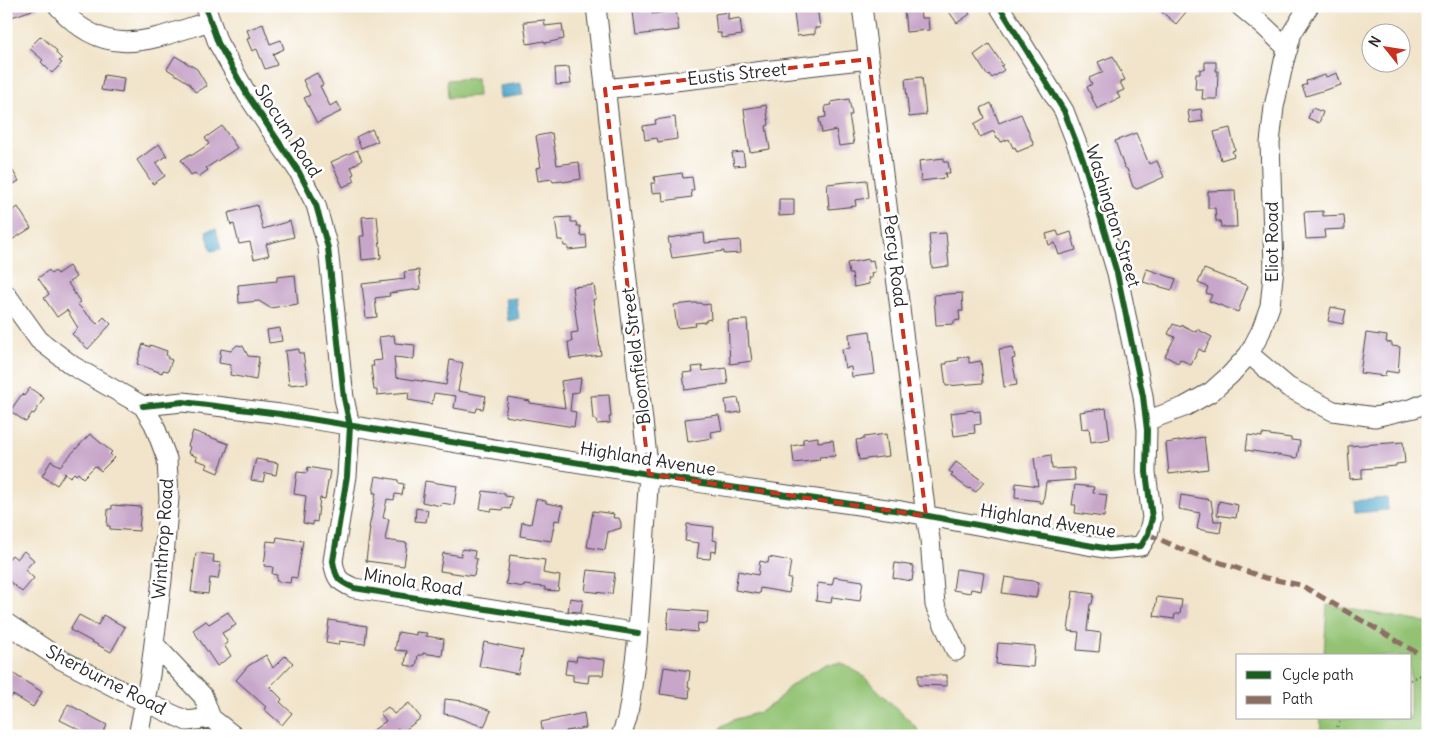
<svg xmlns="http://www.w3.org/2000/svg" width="1434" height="742" font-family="Delius,sans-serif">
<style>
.green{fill:#92c272;stroke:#5e764e}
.water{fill:#4ea6cb;stroke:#3c687b}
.building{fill:#c7a6c9}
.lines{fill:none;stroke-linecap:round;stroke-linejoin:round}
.minor-casing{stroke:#494743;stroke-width:21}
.path{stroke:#494743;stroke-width:2.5;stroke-dasharray:1 4;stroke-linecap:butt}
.minor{stroke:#fff;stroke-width:19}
.quiet{stroke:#8d6e63;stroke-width:5;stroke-dasharray:10 5;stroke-linecap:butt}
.cycleway-casing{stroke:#fff;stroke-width:9}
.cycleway{stroke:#1b5e20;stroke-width:6}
.marked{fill:none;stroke:#c8321e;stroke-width:4;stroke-dasharray:10 6;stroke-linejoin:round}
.labels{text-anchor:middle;stroke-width:5;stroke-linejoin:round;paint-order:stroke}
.street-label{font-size:18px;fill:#2b2b2b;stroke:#fff}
</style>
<rect width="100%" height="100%" fill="#fff"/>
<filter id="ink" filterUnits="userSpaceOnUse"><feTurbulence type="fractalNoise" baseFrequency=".02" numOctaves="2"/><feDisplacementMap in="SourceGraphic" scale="10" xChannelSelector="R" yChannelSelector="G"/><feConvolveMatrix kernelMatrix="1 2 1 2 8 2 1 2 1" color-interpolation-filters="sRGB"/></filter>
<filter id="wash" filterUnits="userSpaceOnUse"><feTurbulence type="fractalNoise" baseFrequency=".0096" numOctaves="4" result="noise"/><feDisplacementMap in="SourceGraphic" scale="20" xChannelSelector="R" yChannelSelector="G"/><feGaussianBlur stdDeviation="1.12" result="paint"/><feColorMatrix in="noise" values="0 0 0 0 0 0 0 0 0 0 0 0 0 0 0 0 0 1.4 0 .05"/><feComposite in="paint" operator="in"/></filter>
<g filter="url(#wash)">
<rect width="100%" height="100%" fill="#f1e4ca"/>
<path class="green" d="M477,78L478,96L448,98L447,80Z
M1327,605L1428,623V736H1320L1321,718H1410V656H1324Z
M841,663L861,674L916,727L921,736H716L722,726L733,720L760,712L777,701L788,688L805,676L827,664Z"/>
<path class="water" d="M521,83L523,95L500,98L499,86Z
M216,229L221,249L211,251L206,231Z
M516,298L519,319L508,321L505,299Z
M1387,498L1388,510L1355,513L1354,501Z"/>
<g id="blocks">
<path class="building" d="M6,6H38V8L6,19Z
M793,6H817L820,28H815V34L797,36Z
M904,6H920L921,18H928L929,30L906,32Z
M945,6H964L970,14L957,23Z
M1155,6H1180L1186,12L1176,24Z
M652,9V14L676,11L679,30L636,35L633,12Z
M728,12V20L740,18L742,35L721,38V33H717L715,14Z
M544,20L545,26L562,24L564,39L545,43L544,41L527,44L524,22Z
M263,24L270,44L281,40L284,49L273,54L277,65L265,69L257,49L252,51L247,39L250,38L247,30Z
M41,36L57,51L56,53L62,59L59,61L62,63L52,73L41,62L43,60L29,48Z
M989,44L1003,65L1001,66L1004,70L992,78L989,74L987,75L974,55Z
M175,56L197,69L207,86L195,92L189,83L167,69Z
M1113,56L1125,80L1120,82L1124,90L1117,93L1120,98L1097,109L1087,87L1092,84L1089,78L1103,72L1098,62Z
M1205,62H1216V71H1218L1217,99H1202L1203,89H1195L1196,74H1200V69L1205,70Z
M569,67L571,84L556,85L555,68Z
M317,73L323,85L320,86L330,106L337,102L342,111L317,123L304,98L310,95L303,80Z
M1337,73L1341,85L1306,96L1302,86L1307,84L1306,81L1325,75L1326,77Z
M104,75L124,78L122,93L101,90Z
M922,77L926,115L909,117L905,79Z
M849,99L852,115H849L854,144L839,146L836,130L822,133L819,118L826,117L825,106L832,105L831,102Z
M991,103L999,123L1021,114L1034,145L1017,152L1015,147L1013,148L1009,139L1001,142L999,138L997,139L994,131L980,137L974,124L985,118L981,108Z
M766,105L769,125L766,126L770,149L750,152L744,109Z
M1312,108L1323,112L1319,123L1308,118Z
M1201,109L1203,121L1190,123L1188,111Z
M675,117L677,139L658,142L657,138L645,140L643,126L656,124L655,120Z
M222,126L237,148L206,168L208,170L198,177L195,173L191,175L181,160L190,154L191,156L209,144L205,138Z
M1230,128L1235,150L1232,151L1234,156L1221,160L1214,132Z
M372,129L378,141L361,148L356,137Z
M552,133L557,165L579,162L581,179L563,182L562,181L553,182L552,179L538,181L536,168L541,167L536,136Z
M1136,133L1149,164L1157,161L1164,177L1137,189L1133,187L1127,169L1124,167L1115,141Z
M159,144L167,156L156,163L165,176L153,184L137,160Z
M357,150L362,160L351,167L354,174L352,175L355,181L343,187L331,162Z
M743,152L745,165L734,166L732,153Z
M944,158V162H948L950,173H945L946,178L921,181L919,161Z
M6,160L19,181L6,188Z
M682,173L683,178L692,177L694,190H691L692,197L663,201L662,192L652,193L651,183H655L654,177Z
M867,180L869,198L855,200L856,206L829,209L827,184Z
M1235,190L1237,227H1221L1220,221H1216L1215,208H1208V191Z
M779,199H794V215L779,216Z
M257,205L263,229L290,221L294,237L266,244L269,255L254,259L250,242L239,244L234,224L231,225L228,213Z
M18,207L31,228L10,241L6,235V215Z
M1323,211V216L1344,215L1345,229L1324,230L1325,238L1306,239L1304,212Z
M377,216L381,258L362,260L360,236H364L362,217Z
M571,217V222H576L577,226H580L581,236L586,235L587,248L568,250V246H564L563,240H558L555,218Z
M1057,231L1059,236L1071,232L1076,250L1059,255L1055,243L1049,245L1046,234Z
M704,233L705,243L740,240L741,253L724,254V251L672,258L668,238Z
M946,233L949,266L932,268L929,234Z
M869,259V261L873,260L875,272L871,273L872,278H868L869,284L854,287L852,274H849L847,263Z
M69,266L76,277L68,283L80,302L77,304L97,324L104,317L111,324L88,349L72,334L78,328L67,310L57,317L44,298L49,294L38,278L49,270L51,274L55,271L57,274Z
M1147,269L1176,279L1172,290L1143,282Z
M1204,269L1248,286L1238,312L1209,301L1212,295L1206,293L1208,287L1198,283Z
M419,270L421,289L389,293L390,296L375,298L377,317L366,318L362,284L405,279L404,272Z
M295,275L298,304L270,308L259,301L239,303L238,285L277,281V277Z
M594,285L596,299L593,300L601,355L570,359L568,342H572L571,333L578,332L572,287Z
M962,293L963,311H959L960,320L954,321V324L936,325L934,295Z
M694,303H700L703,305L710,304L711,319L706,320L705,322L695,323L696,326L677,328L674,305Z
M1331,307L1346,310L1343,324L1328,321Z
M747,320L749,347H750L752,361L730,364L728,321Z
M1173,324L1181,327L1182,325L1196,332L1197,329L1212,337L1204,352L1199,349L1191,365L1180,359L1178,363L1165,356L1175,337L1168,334Z
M280,328L282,341L269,343L267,330Z
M870,331L875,374L852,377L851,367L845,368L842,349L850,348L849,334Z
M1366,333L1387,336L1386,342L1392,343V346L1400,347L1398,373L1386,371L1385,376L1360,373Z
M394,335L395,343L415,345L414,359L394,357L396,377L446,385L450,360L463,363L458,391L486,396L483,409L477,408L476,412L454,408L456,396L434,393L432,404L408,400L409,392L377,395V390H374L371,366H374L373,361L382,360L379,337Z
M143,344L150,347V345L167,351L166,355L168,356L167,358L172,360L168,371L163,370L162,373L137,364Z
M237,345L243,346L248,356L259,357L256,380L230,375L231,365L219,363L221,349L231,351Z
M1013,347L1015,358L1012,359L1017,385L1004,387L999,349Z
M299,349V353H303L308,383L289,385L285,351Z
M969,357V363L981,361L983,383L946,386L943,364H947V362L959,360L958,358Z
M702,366L703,371L726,368L728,384L685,390L683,373L693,372L692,367Z
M581,378L579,392L572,393L570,411L576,412L574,427L505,416L508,397L530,401V403L565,408L561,381Z
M30,388L44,398L34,414L32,413L26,422L10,411L22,394L24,396Z
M609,395L611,417H609L610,423L597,424L596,419H593L591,396Z
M738,398L741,412L727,414L725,400Z
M1106,408L1110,439L1091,442L1089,428L1082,429L1080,412Z
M973,410L974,412L980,411L981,424L974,425L975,433L954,436L951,413Z
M719,415L722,430L711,432L712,438L688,442L685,419Z
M193,431L229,444L218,473L206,468L208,464L196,460L197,457L188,453L190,447L188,446Z
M90,434L112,452L110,454L114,458L101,471L95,466L83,478L78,473L76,475L74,473L70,477L65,473L57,485L42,476L51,461L60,466Z
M886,434L889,456L859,460L856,440L864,439V437Z
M1262,434L1291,438V440L1300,441L1297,458L1246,450L1248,435L1262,437Z
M818,437V442L833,440L835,456L819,457L820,460L794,463L792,446L803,444V439Z
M1204,437L1208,469L1169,474L1166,443Z
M1403,442L1405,463L1396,464V466L1362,469V478L1350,479L1348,446Z
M1051,455L1052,469L1074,468L1075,480L1046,482L1043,503H1040V501L1015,498L1016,483L1038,486L1034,458Z
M256,459L278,463L276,475L265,473L263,482L251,480Z
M956,462L984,482L976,492L970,488L969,489L951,476L953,474L949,471Z
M308,467L330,471L325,499L320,498L317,522L313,521V525L303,523L306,496L294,494L297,472L307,473Z
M376,476L398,480V483L404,484L402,495L395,494L394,500L387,499L383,518L389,519L385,540L407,543L404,566L366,561L370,528H369L376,493H373Z
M425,481L457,486L454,505L442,503L441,506L422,502Z
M1075,485L1094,487L1093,493L1107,495L1104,517L1075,513L1076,505H1072Z
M483,491L505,494V496L512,497L510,509L503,508V510L492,509L491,511L480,509Z
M1181,495L1211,500L1214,521H1222L1220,533L1197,529L1200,513L1179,509Z
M536,499L546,501V503L563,506L560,521L555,520L551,541L520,536L522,522L531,524Z
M1219,501L1238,505L1236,518L1217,515Z
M112,505L141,507L139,531L110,529V526H107L108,509H112Z
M416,508L428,510L426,522L415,521Z
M593,511L614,514L613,518H619L621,523V528L608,532L605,550L587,547Z
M687,524L714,527L713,540L717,541L716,552L711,551L710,559L697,558L699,543L685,541Z
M277,537L303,541L297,578L291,577L290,583L276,581L277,575L272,574L273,567L264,566L267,541L276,542Z
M462,549L475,551L474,558L477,559L474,576L440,571L443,553L461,556Z
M24,551L34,560L25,570L34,578L22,592L6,578V562L12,555L17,559Z
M196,553L214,555L213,562L221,563L218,579L210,578L208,594L191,592Z
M510,555L545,560L543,573L560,576L558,591L545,590V587L524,585V587L506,584Z
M769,557L791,561L788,579H791L789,593L760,588L759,594L735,590L738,571L758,575L760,561L768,563Z
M895,563L914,566L912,581L893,578Z
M956,569L984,573L981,591L971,589L970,593L953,590Z
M588,570L615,573L612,594L585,591Z
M834,577L863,581L860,601L832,597L831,603L816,601L818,583L832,585Z
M1005,577L1039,582L1036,598L1002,593Z
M1073,591L1094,594L1092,604H1090L1087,631L1101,633L1099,652L1077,650L1079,632L1068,631Z
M1157,597L1182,600L1180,614H1175L1174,619L1154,616Z
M570,598L583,600L581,612L568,611Z
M669,609L708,612L707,624L698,623L697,632L667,629Z
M228,612L236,625L222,633L228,643L224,645L231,656L217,666L193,630L206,621L209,624Z
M79,615L98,625L103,615L125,627L111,652L70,630Z
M329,620L367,626L365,644L339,641L338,645L326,643Z
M398,632L416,635V632L427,633L426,636L444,639L442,656L423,653V655H418L416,667L405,665L407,651L395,650Z
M484,642L523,650L518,674L479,666Z
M998,643L1035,646L1033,667L996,664Z
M266,655L273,668L285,656L293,663L270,687L282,699L280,702L292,713L282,725L264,709L266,707L236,680L248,666Z
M577,656L605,660L603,675H589L588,683L573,681V675L565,674L567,660L576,661Z
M664,667L690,671L688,687H690L689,698L660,694Z
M6,669L42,692L33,707L13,695L6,705Z
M918,675H947V686L918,685Z
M445,699L464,701L491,711L484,727L451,715L444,714Z
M409,703L421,718L401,733L398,728L388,736H365L386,721L380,713L388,707L394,714Z
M68,704L107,725L102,736H76L80,730L60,720Z
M584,713L586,728L566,731L567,736H543L541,722Z"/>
</g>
</g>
<g filter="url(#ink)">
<use href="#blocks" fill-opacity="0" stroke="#494743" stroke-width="1"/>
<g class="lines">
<g class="minor-casing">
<path id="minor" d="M58,6C106,62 150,40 210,21
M205,6L218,43L248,96L299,172L316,205L328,248L344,398L350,426L347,476L333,561C336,579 338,581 354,588L638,633
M596,6L649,474L637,645L630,702L627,719L621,736
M862,6L926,516L930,539L935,605L956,651
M1240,6L1265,27L1288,49
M605,89L869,59
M6,294L39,340L73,366L143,406L154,424L167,459L169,498L162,580L150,675L138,736
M1249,354L1288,387L1333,411L1375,417L1414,408L1428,402
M143,406L183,402L280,414L709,484L901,511L1109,549L1141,546L1148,534L1152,518L1146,472L1147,430L1143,396L1117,273L1083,160L1064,111L999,6
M1146,421L1184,407L1211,392L1230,375L1249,354L1261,331L1270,306L1274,267L1270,143L1274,107L1284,61L1292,33L1309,6
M6,623L60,659L128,694L187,721L211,718L234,736
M154,644L203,696L211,718"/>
</g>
<path class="path" d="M1410,680L1428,671
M1333,736L1341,718"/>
<use href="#minor" class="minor"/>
<path class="quiet" d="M1148,534L1183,550L1266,578L1301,585L1421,655L1428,661"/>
<g class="cycleway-casing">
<path id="cycleway" d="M205,6L218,43L248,96L299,172L316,205L328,248L344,398L350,426L347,476L333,561C336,579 338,581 354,588L638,633
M143,406L183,402L280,414L709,484L901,511L1109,549L1141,546L1148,534L1152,518L1146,472L1147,430L1143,396L1117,273L1083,160L1064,111L999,6"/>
</g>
<use href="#cycleway" class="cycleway"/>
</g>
</g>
<path class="marked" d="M869,59L926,516L649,474L605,89Z"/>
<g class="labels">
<g class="street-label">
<text transform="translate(737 74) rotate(-6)" y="6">Eustis Street</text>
<text transform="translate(288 131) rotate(57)" y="6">Slocum Road</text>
<text transform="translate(1113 216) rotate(73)" y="6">Washington Street</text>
<text transform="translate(1272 242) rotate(-90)" y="6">Eliot Road</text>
<text transform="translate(895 261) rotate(83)" y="6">Percy Road</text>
<text transform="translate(636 356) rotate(-97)" y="6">Bloomfield Street</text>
<text transform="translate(648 459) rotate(9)" y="6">Highland Avenue</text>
<text transform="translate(1048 521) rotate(9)" y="6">Highland Avenue</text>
<text transform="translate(163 539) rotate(-86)" y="6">Winthrop Road</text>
<text transform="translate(413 582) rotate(9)" y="6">Minola Road</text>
<text transform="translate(106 680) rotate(27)" y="6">Sherburne Road</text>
</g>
</g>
<rect width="1434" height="742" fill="none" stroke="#fff" stroke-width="25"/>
<rect x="1236" y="654" width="175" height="65" fill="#ffffff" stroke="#aaaaaa"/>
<rect x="1246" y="671" width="25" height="8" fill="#1b5e20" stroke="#aaaaaa"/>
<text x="1282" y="680" font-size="15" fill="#2b2b2b">Cycle path</text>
<rect x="1246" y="696" width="25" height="8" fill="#8d6e63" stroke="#aaaaaa"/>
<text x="1282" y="704" font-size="15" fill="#2b2b2b">Path</text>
<g transform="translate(1386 48) rotate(300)"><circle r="24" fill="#ffffff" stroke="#aaaaaa"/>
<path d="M0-4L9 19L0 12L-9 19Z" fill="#c8321e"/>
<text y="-8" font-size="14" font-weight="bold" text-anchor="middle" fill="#2b2b2b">N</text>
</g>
</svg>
